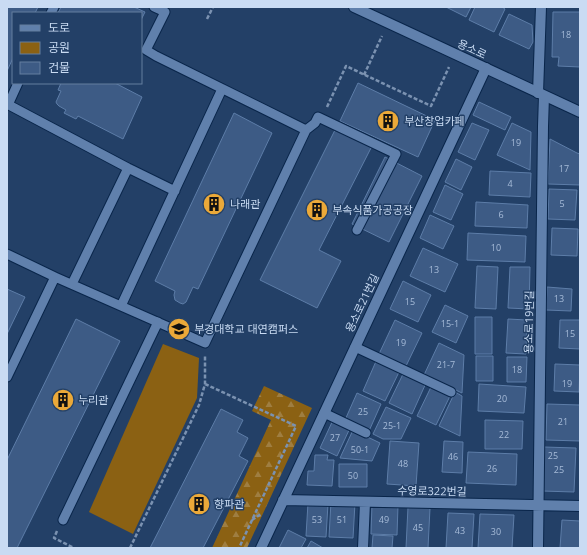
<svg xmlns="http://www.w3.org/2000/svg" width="587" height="555" font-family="'Open Sans','Noto Sans KR',sans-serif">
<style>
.green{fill:#8b6113}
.forest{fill:url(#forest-firs)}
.building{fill:#3d5b85;stroke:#5d7da8}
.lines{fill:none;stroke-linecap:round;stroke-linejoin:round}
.service-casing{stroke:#09254a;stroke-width:11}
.minor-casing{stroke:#09254a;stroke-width:12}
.secondary-casing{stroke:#09254a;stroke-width:12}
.path{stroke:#7b92b1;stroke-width:2.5;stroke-dasharray:4 2;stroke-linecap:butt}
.service{stroke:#6080ac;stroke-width:9}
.minor{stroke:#6080ac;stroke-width:10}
.secondary{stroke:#6080ac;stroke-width:10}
.labels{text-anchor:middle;stroke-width:3;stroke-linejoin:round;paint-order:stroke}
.number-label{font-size:9px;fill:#a6bbd8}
.street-label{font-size:11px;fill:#c9dbf3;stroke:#234067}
.poi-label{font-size:11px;fill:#c9dbf3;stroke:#234067;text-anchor:start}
</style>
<defs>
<pattern id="forest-firs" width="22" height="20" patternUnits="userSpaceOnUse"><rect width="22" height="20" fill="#8b6113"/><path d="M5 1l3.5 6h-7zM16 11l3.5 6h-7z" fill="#9f7e41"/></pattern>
</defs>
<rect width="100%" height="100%" fill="#234067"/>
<path class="green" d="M163,344L199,358L197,398L133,534L89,512Z"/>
<path class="forest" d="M264,386L312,408L247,548H212L271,420L252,411Z"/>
<path class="building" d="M7,7H38L35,13H13V58L7,71Z
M61,7H134L145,12L141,20V13H58Z
M446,7H471L466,17Z
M475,7H502L505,9L494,32L469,20Z
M553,12H580V67L558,66L559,57H552Z
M509,14L532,25L533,42L529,49L499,35Z
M61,83H115L142,97L123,139L78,116L76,119L64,113L66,110L59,106L57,104L56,102L61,91L58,90Z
M358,83L435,120L418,157L340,121Z
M479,102L511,117L505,130L473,115Z
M234,113L272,133L198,289L193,287L186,302L183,304L180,303L175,300L174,295L175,291L155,281Z
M472,123L489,130L475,160L458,152Z
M512,123L531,132L530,170L497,155Z
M336,128L372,146L319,250L341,261L317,308L260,280Z
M550,139L577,153L580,154V185L548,184Z
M385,157L422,176L389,242L352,224Z
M456,159L472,167L461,190L445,182Z
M490,171L531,173L530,197L489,195Z
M445,185L463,194L451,220L433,212Z
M549,189L577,190L575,220L548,219Z
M476,202L528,205L527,228L475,226Z
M430,215L454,226L443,249L420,238Z
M552,228L578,229L577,256L551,255Z
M468,233L526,236L525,262L467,260Z
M423,248L458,264L445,292L410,276Z
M477,266L498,267L496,309L475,308Z
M510,267H530L529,309L508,308Z
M403,281L431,295L418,322L390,309Z
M547,287L572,289L571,311L546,310Z
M7,289L25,297L7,334Z
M445,305L468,316L456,343L432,332Z
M475,317H492V354H475Z
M76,319L120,341L17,548H7V460Z
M508,319L527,320L526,354L506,353Z
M395,320L422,333L406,366L379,354Z
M560,320H580V349L559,348Z
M439,343L464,355L462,393L424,375Z
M476,356H493V381H476Z
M507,357H527L526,382H507Z
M377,359L400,370L385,401L363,391Z
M555,364L580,365L579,392L554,391Z
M404,372L426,383L412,414L389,403Z
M479,384L526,387L524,413L478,411Z
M431,387L450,396L436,425L417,416Z
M455,392L462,396L460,436L439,426Z
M357,393L381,404L369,431L345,420Z
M547,404L580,405V441L546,440Z
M386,407L411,418L401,439H383L373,434Z
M221,409L243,420L237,432L248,438L239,456L248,461L203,548H150Z
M333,420L350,428L337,456L320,448Z
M485,420L523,421L522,449H485Z
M353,430L380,443L372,461L340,458Z
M390,441L419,443L416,486L387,484Z
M444,441L463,442L462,473L442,472Z
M544,447L576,448L574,492L542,491Z
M468,452L517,454L516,485L466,483Z
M315,455H328L327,460H334L332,486L307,485L308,471H314Z
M339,464H367V487H339Z
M331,502L355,503L353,538L329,537Z
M308,503L328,504L326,537L306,536Z
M372,504L398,506L397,535L371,534Z
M408,507L430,508L428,548H406Z
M448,513L474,514L472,548H446Z
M480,514L514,515L512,548H478Z
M562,520L580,521V548H560Z
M288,530L306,539L301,548H279Z
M373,535L393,536L392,548H372Z
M311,541L323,548H307Z"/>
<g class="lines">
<g class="service-casing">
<path id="service" d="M51,13L54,7
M7,104L128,168L175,191
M8,105L18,83
M306,130L315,123L318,117L396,154L357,230
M7,254L55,277L205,343L306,130L156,56L146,50L165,12L154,7
M72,284L128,168
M121,306L222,89
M355,347L451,392
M7,377L55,277
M324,413L366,433
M63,520L158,322"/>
</g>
<g class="minor-casing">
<path id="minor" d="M538,93L541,7
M283,500L580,506
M261,548L486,68
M363,548L365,502
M538,548L543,126L544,96"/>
</g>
<g class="secondary-casing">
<path id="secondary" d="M354,7L580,112"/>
</g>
<path class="path" d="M207,19L213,7
M364,75L382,36
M327,107L346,66L431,106L449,67
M205,384L296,426L239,548
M252,520L261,514
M57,531L54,538L74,548
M130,548L199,405L205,384V356"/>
<use href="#service" class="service"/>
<use href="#minor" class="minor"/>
<use href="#secondary" class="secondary"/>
</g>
<defs>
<g id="building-disc" transform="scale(1.15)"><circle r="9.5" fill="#eba939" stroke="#234067"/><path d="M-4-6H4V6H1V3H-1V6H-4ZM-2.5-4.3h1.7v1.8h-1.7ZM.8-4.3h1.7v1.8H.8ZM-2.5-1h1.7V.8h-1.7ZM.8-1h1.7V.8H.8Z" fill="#111"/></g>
<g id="university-disc" transform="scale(1.15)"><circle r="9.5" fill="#eba939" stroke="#234067"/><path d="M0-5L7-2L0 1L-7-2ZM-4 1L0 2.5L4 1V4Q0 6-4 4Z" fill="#111"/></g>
</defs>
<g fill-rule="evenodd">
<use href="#building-disc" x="388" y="121"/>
<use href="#building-disc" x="214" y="204"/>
<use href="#building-disc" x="317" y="210"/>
<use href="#university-disc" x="179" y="329"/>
<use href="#building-disc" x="63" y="400"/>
<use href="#building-disc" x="199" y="504"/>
</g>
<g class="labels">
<g class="number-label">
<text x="566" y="38">18</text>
<text x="516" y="146">19</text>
<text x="564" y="172">17</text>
<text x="510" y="187">4</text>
<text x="562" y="207">5</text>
<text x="501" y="218">6</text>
<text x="496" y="251">10</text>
<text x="434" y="273">13</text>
<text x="559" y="302">13</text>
<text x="410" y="305">15</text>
<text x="450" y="327">15-1</text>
<text x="570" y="337">15</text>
<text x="401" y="346">19</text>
<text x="446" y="368">21-7</text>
<text x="517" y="373">18</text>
<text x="567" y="387">19</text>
<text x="502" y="402">20</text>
<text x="363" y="415">25</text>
<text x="563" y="425">21</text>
<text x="392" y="429">25-1</text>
<text x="504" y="438">22</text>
<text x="335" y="441">27</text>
<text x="360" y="453">50-1</text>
<text x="553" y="459">25</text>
<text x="453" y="460">46</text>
<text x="403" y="467">48</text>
<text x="492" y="472">26</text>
<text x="559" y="473">25</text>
<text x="353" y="479">50</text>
<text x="317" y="523">53</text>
<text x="342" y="523">51</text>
<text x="384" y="523">49</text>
<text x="418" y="531">45</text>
<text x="460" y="534">43</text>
<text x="496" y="535">30</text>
</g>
<g class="street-label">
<text transform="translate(472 49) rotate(25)" y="4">용소로</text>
<text transform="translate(362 303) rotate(-65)" y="4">용소로21번길</text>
<text transform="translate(529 322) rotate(-89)" y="4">용소로19번길</text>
<text transform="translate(432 491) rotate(1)" y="4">수영로322번길</text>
</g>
<g class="poi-label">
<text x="404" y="125">부산창업카페</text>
<text x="230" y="208">나래관</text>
<text x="332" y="214">부속식품가공공장</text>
<text x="194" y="333">부경대학교 대연캠퍼스</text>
<text x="78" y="404">누리관</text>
<text x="214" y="508">향파관</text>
</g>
</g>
<rect width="587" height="555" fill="none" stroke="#c9dbf3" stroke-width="16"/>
<rect x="12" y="12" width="130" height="72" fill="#234067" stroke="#657e9f"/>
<rect x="20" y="25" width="20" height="6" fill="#6080ac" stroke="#657e9f"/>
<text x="48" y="32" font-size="12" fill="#c9dbf3">도로</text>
<rect x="20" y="42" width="20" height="12" fill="#8b6113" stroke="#657e9f"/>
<text x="48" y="52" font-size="12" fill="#c9dbf3">공원</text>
<rect x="20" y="62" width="20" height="12" fill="#3d5b85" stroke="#657e9f"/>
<text x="48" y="72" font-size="12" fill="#c9dbf3">건물</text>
</svg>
